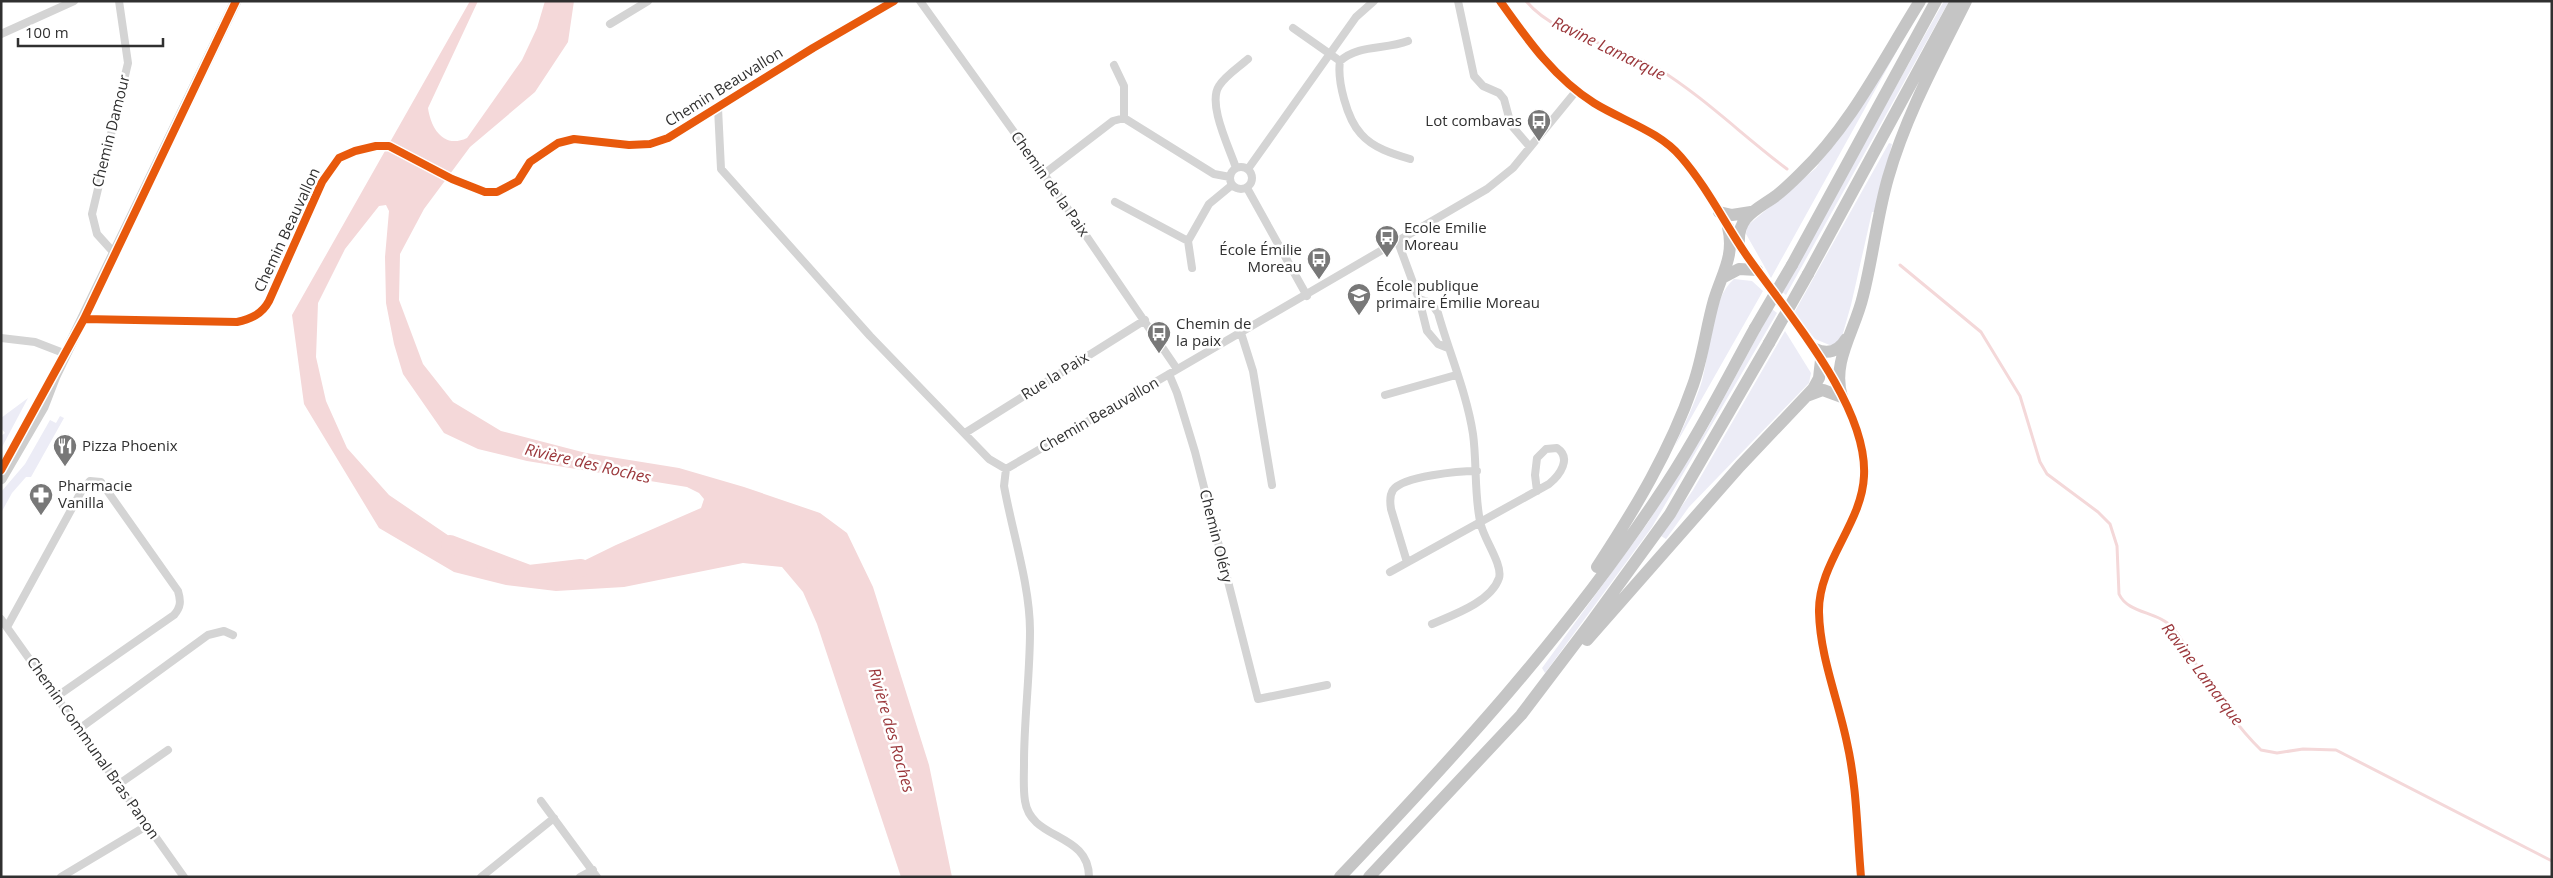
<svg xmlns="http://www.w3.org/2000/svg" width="2553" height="878" font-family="'Open Sans',sans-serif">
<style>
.green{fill:#ececf6}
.water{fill:#f4d8d9;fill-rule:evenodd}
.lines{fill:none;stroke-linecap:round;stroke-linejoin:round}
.stream{stroke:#f4d8d9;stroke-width:3}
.river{stroke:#f4d8d9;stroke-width:18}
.minor{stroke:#d4d4d4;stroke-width:8}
.tertiary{stroke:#d4d4d4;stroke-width:10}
.secondary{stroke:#cecece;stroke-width:11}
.trunk{stroke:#c5c5c5;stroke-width:12}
.trunk-bridge{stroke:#c5c5c5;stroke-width:12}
.cycleway-casing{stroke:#fff;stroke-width:11}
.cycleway{stroke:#e8590c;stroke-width:8}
.labels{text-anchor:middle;stroke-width:5;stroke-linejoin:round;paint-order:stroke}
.street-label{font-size:15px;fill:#303030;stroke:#fff}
.poi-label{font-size:15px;fill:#303030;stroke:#fff;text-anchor:start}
.water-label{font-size:16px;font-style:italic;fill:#9a363a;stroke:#fff}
</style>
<rect width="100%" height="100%" fill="#fff"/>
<path class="green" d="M1944,1H1949L1786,295L1781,291Z
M1899,47L1771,278L1746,234L1747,226L1816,168Z
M1889,143L1892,144L1875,212H1872L1851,305L1841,340L1832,346L1815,339L1794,313Z
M1734,279L1752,281L1763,291L1675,446C1684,425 1695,403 1702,381C1710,353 1711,298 1734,279Z
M1772,309L1777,313L1652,527L1545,673L1542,668L1647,524L1707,429Z
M1785,331L1811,373L1809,383L1689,507L1666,539L1661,536L1693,490Z
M28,398L1,449V436L5,433L1,428V418Z
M60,416L64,418L31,477H26L12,493L1,513V492L25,464L50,420L56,423Z"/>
<path class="water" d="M470,1H478L428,108C431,129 444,149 467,138L522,60L537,28L545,1H574L568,42L535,92L470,147L424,209L400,254L399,300L423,364L453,402L501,431L586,453L679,468L744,487L820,513L847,533L873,587L929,765L952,877H901L817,624L803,592L782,567L743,563L624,587L556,591L506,585L454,572L379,528L304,404L292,315ZM386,205L389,211L385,257L386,303L394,344L403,374L444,433L478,449L527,461L687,487L699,493L704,499L701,508L616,545L569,568L550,574H529L502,566L477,555L389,495L347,448L326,401L316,357L318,303L345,249L379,206Z"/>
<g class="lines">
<path class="stream" d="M1526,1C1558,39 1616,43 1657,68C1704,97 1743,136 1787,169
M1900,265L1981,332L2020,396L2040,462L2047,474L2098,512L2110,524L2117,546L2119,594C2128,614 2158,611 2173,628C2182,638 2188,652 2196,664C2215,693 2235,725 2261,750L2277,753L2303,749L2336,750L2552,861"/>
<path class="river" d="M450,544L529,574L581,568"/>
<path class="minor" d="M920,1L1044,174L1177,369
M1458,1L1474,76L1483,86L1499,93L1504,99L1511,125L1530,147
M610,24L648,1
M1293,28L1340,61C1359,44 1385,50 1408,41
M1,34L74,1
M1340,61C1337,81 1347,119 1361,134C1373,148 1393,154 1410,159
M718,108L721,169L870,336L989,459L1006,469
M1124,118L1214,174L1230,177
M1230 178a11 11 0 1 1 22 0a11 11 0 1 1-22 0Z
M1236,168C1230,149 1207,104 1219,86C1225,76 1239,67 1248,59
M1248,169L1356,17L1374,1
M1044,174L1113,121L1124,118V86L1114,65
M1247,188L1307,296
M1115,202L1188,241
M1398,242L1419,299L1427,331L1438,344L1448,348
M115,254L97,234L92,214L128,63L119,1
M1192,268L1188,241L1209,204L1232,185
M1419,299L1431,303L1438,313C1449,352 1467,394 1473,434C1477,462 1474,500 1481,525C1484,539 1503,565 1499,578C1491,602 1453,615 1432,624
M84,319L237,322C251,319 262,314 269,301L322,182L339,158L355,151L376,146H389L452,179L485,192H497L518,181L530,162L558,143L574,139L629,145L650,144L668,138L813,48L894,1
M1241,333L1253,371L1272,485
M1,338L35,342L66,354
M1169,374L1177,393L1195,452L1258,699L1327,685
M1385,395L1456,375
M965,433L1145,320
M1006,469L1487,189L1513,168L1577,90
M1006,469L1004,486C1012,531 1030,585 1030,631C1030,675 1024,719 1024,763C1024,775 1023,789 1025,801C1031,841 1089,832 1089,877
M1407,562L1391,509C1390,503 1389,496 1393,490C1403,476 1460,471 1477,471
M1390,572L1549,484C1560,475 1572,458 1557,448L1546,449L1537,458L1535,475L1537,491
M1,619L184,877
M7,627L82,490L90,481L101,482L178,591C181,601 181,607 174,615L56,697
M79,729L208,635L224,631L233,635
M119,784L168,750
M541,801L597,877
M61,877L148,825
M481,877L554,818
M580,877L593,870"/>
<path class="tertiary" d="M1500,1C1527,39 1554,78 1594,103C1623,121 1659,131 1681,157C1707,187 1725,224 1747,256C1787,313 1868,405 1864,476C1862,524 1818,563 1819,612C1820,657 1838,699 1847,743C1857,787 1857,832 1861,877"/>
<path class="secondary" d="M1,479L43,407L55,376L236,1"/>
<path class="trunk" d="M1719,212L1732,215L1751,212
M1739,244C1737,218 1754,211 1773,198C1783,191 1792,182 1801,173C1851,125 1883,60 1920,1
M1792,265L1936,1
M1808,274L1956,1
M1722,278L1739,269L1757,270
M1815,349C1828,355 1839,351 1846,339
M1807,396L1823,390L1842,397
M1842,397C1831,362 1855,331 1863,296C1873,257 1877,216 1888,178C1906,115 1937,59 1966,1
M1597,567C1635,509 1670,451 1693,385C1703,357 1706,328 1714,300C1722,273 1735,256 1728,227
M1587,640L1740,466L1813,389L1819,378L1821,360
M1340,877C1453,758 1564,637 1655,501C1693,446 1723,386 1755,328
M1369,877L1521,715L1590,624L1670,514L1769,343"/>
<path class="trunk-bridge" d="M1755,328L1792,265
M1769,343L1808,274"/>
<g class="cycleway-casing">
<path id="cycleway" d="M1500,1C1527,39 1554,78 1594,103C1623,121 1659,131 1681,157C1707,187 1725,224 1747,256C1787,313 1868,405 1864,476C1862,524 1818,563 1819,612C1820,657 1838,699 1847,743C1857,787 1857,832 1861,877
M84,319L237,322C251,319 262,314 269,301L322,182L339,158L355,151L376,146H389L452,179L485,192H497L518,181L530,162L558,143L574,139L629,145L650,144L668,138L813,48L894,1
M1,470L84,319L236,1"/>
</g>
<use href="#cycleway" class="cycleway"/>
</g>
<defs>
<g id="bus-pin" transform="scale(1.25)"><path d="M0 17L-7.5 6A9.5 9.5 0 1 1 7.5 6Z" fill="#787878" stroke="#fff"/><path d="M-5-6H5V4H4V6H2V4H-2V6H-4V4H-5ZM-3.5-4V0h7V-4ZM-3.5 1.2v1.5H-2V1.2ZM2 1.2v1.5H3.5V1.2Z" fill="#fff"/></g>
<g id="school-pin" transform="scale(1.25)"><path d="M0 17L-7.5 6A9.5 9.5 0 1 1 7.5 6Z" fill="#787878" stroke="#fff"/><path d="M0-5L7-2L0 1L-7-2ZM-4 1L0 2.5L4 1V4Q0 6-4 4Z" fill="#fff"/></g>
<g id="restaurant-pin" transform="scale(1.25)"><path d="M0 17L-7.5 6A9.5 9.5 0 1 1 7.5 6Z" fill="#787878" stroke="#fff"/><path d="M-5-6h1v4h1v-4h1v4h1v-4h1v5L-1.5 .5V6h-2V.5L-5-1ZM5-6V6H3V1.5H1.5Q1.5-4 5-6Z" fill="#fff"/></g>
<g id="pharmacy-pin" transform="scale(1.25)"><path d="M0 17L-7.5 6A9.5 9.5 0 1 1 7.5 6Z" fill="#787878" stroke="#fff"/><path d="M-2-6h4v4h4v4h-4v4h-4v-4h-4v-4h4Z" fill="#fff"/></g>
</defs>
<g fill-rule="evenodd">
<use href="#bus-pin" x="1539" y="121"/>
<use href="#bus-pin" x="1387" y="237"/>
<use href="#bus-pin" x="1319" y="259"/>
<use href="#school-pin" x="1359" y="295"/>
<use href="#bus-pin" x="1159" y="333"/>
<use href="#restaurant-pin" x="65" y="446"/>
<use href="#pharmacy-pin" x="41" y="495"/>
</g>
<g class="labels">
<g class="street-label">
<text transform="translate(724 87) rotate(-32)" y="5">Chemin Beauvallon</text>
<text transform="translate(111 131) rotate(-76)" y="5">Chemin Damour</text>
<text transform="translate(1050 184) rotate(55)" y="5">Chemin de la Paix</text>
<text transform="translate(287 230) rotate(-65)" y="5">Chemin Beauvallon</text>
<text transform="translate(1055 376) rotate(-32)" y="5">Rue la Paix</text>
<text transform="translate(1099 415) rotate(-30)" y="5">Chemin Beauvallon</text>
<text transform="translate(1216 536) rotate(76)" y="5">Chemin Oléry</text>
<text transform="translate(93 748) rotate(55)" y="5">Chemin Communal Bras Panon</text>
</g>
<g class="poi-label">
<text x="1522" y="126" text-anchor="end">Lot combavas</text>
<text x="1404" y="233">Ecole Emilie<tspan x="1404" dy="17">Moreau</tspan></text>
<text x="1302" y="255" text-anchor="end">École Émilie<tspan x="1302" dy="17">Moreau</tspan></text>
<text x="1376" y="291">École publique<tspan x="1376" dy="17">primaire Émilie Moreau</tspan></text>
<text x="1176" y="329">Chemin de<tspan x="1176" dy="17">la paix</tspan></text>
<text x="82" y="451">Pizza Phoenix</text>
<text x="58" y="491">Pharmacie<tspan x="58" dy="17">Vanilla</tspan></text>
</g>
<g class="water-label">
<text transform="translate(1609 48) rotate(26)" y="6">Ravine Lamarque</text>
<text transform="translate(588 463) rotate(13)" y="6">Rivière des Roches</text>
<text transform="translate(2203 674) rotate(53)" y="6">Ravine Lamarque</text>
<text transform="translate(892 730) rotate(74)" y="6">Rivière des Roches</text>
</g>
</g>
<rect width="2553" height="878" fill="none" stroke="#303030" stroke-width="5"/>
<path d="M18 38v8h145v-8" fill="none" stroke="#303030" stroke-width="2.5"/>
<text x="25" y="38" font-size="15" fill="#303030" stroke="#ffffff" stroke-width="4" paint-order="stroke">100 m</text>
</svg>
